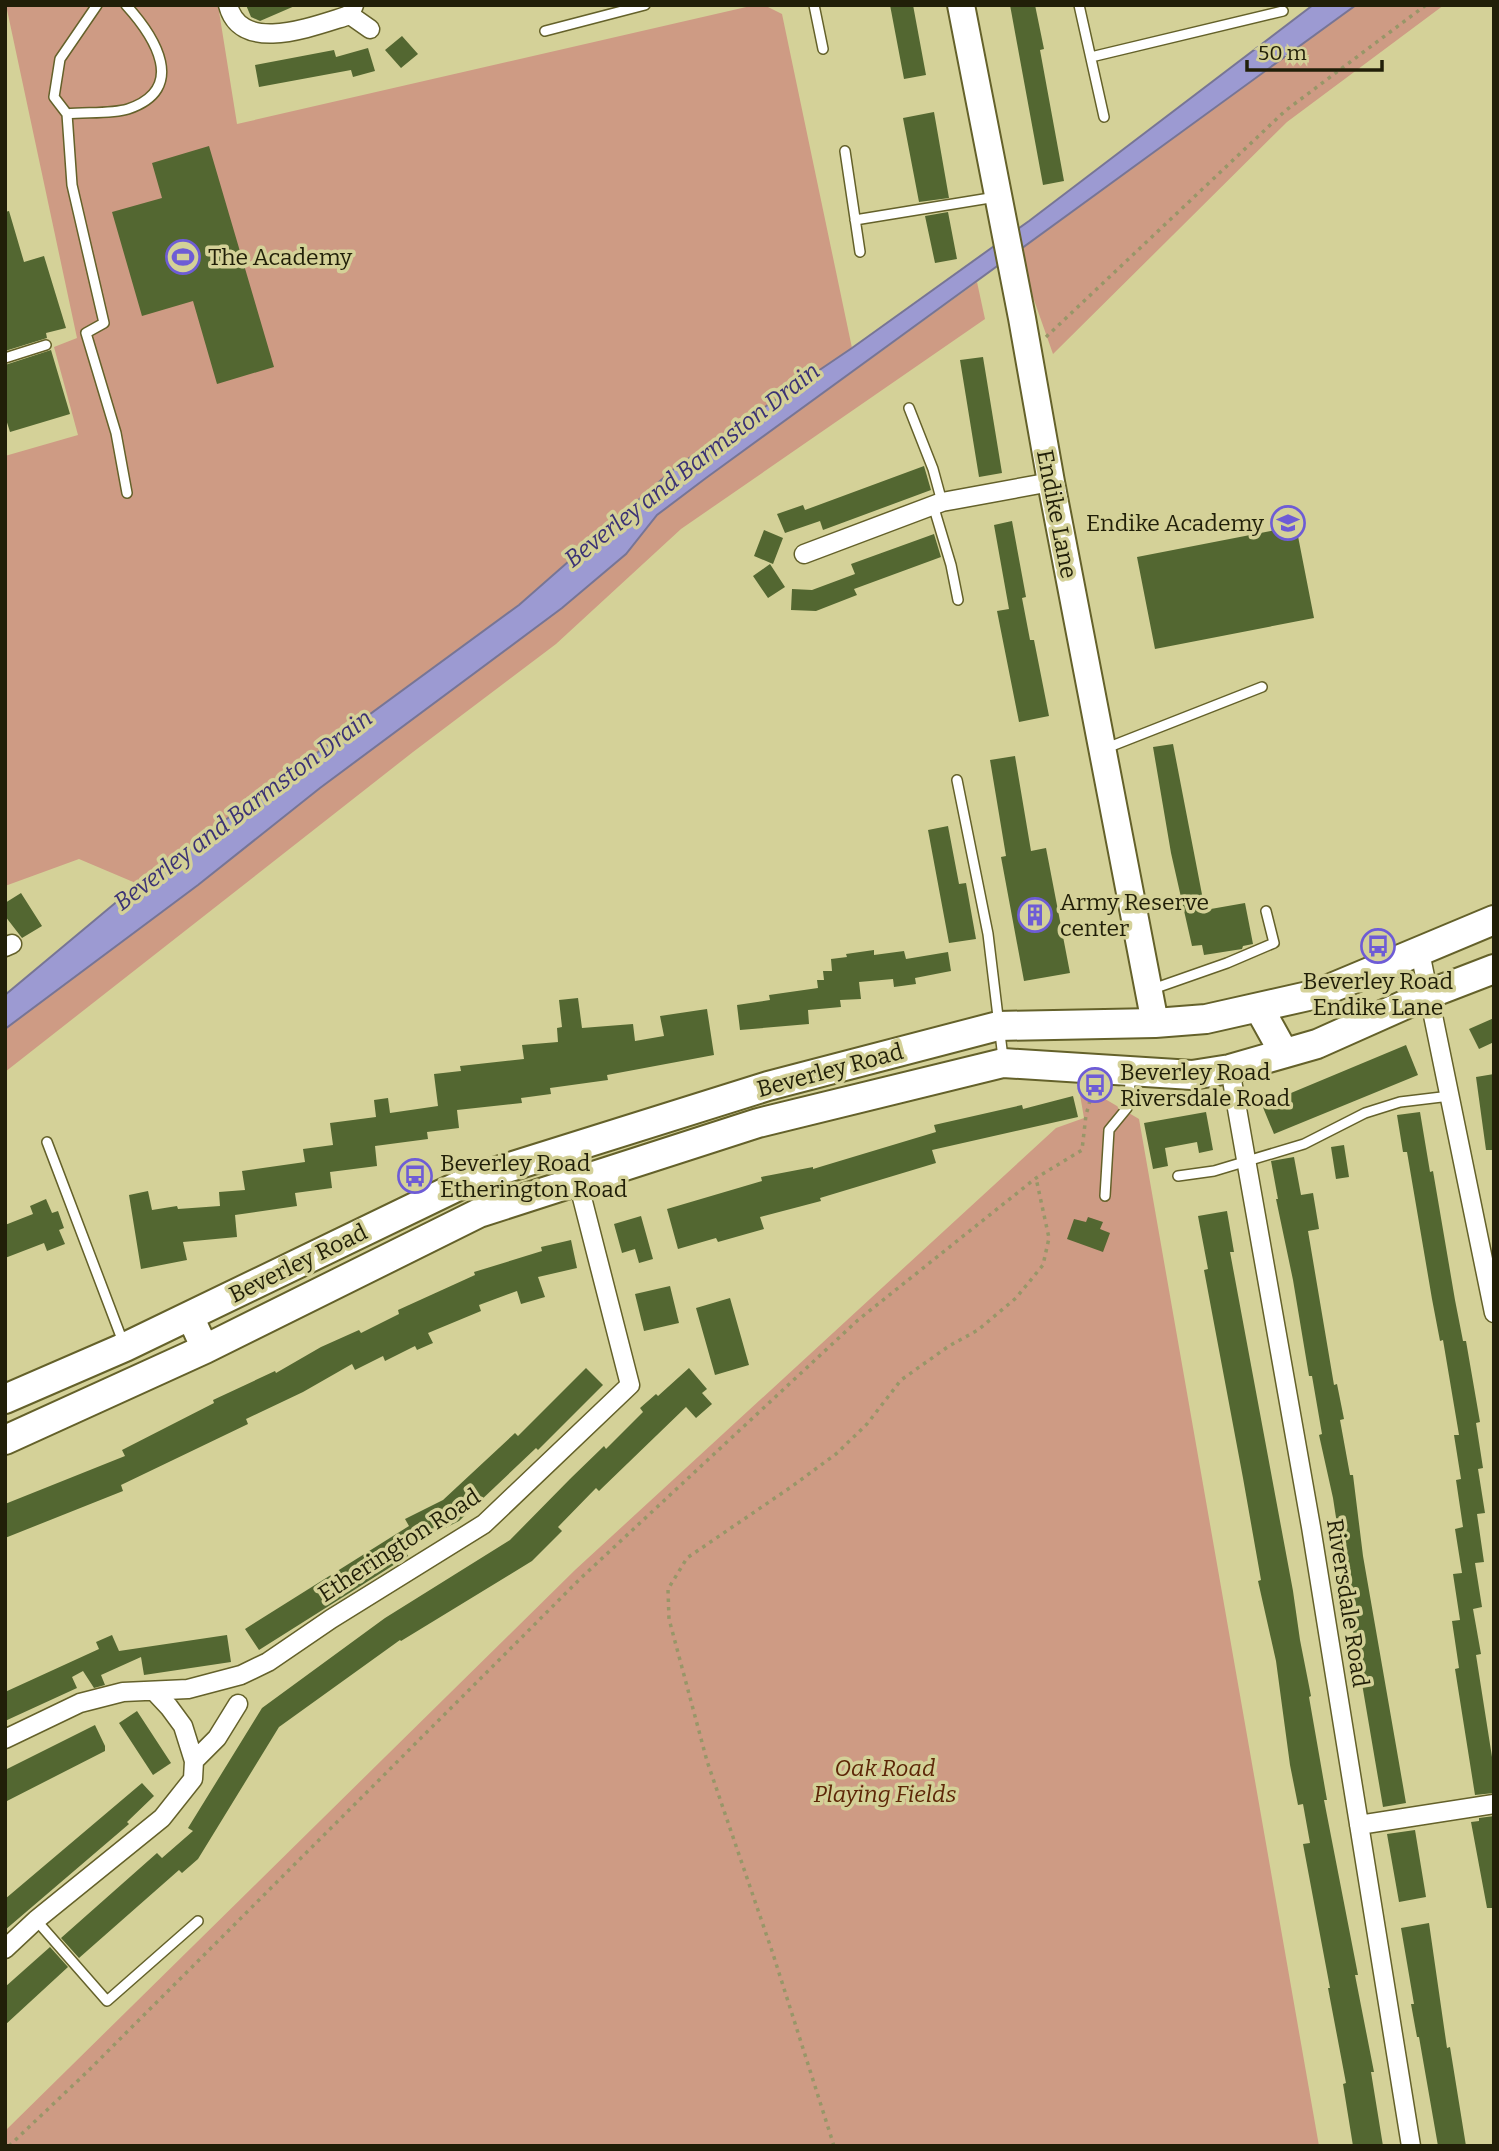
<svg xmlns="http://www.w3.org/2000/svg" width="1499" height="2151" font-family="Bitter,serif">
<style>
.green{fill:#ce9b84}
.water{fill:#9c9ad2;stroke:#777595;stroke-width:2}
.building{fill:#536731}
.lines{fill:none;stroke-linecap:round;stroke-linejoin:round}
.lane-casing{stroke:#64612a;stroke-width:12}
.street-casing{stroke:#64612a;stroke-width:21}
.secondary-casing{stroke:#64612a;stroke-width:30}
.primary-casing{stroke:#64612a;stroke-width:32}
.path{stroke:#989668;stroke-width:3.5;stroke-dasharray:3.5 5;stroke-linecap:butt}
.lane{stroke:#fff;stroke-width:9}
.street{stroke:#fff;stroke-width:18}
.secondary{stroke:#fff;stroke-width:26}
.primary{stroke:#fff;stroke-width:28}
.labels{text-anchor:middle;stroke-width:7;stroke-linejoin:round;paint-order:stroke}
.poi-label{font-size:23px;fill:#211f08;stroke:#d4d198;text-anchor:start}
.street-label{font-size:23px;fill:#211f08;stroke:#d4d198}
.park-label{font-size:23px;font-style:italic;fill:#5d2607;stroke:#d4d198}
.water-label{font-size:24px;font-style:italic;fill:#3b3275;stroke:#d4d198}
</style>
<rect width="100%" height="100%" fill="#d4d198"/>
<path class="green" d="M6,5H218L237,124L755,5H764L782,14L852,348L676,467L519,605L138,884L79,859L5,886V456L78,435L54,347L77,338Z
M1356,5H1444L1287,122L1053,354L1028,283L1020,250Z
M977,282L985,319L681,529L556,644L413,752L5,1072V1029L198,885L659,512Z
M1078,1083L1139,1119L1319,2146H5V2131L575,1570L1056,1128L1084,1118Z"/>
<path class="water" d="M1313,5H1356L706,478L657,515L626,554L562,608L320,788L198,885L5,1029V995L138,884L519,605L676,467L852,348L1029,221Z"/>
<path class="building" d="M246,5H297L260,21L251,17Z
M890,5H913L926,75L904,79Z
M1010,5H1035L1044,49L1040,50L1064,181L1043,185Z
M402,36L418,54L401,68L385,50Z
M368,48L375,71L353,77L351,70L259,87L255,65L334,50L336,57Z
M934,112L949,198L919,202L903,118Z
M209,146L274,367L217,384L193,301L142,316L112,212L162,198L152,163Z
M9,211L24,262L44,256L66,328L46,333L47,338L5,351V212Z
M948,212L957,259L935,263L925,216Z
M51,350L70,414L10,432L5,416V365Z
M983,357L1002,473L979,477L960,360Z
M924,466L931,490L823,530L820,521L785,533L777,514L803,505L805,510Z
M1012,521L1026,597L1022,598L1030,640H1034L1049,716L1019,722L997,611L1009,609L994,525Z
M1296,526L1314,618L1155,649L1137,557Z
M764,530L783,538L773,564L754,556Z
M934,534L941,557L854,589L857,595L816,611L791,610L792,589L812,590L855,574L851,564Z
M770,564L785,587L768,598L753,576Z
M1173,744L1205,910L1245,903L1253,944L1243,946L1242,949L1204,955L1202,945L1192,946L1171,853L1153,747Z
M1015,756L1031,851L1046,848L1070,973L1024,981L1001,857L1006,856L990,760Z
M948,826L959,884L966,883L976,939L949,943L928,830Z
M21,893L42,926L22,938L5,916V903Z
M874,950V955L904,951L906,959L948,952L951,971L915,978L916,984L894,987L893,979L859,982L861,999L840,1000L841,1007L808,1010L809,1024L740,1030L737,1005L770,1000L769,995L818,988L817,980H824L823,971H832L831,959L847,957L846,954Z
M578,998L582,1028L633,1024L635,1041L664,1036L660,1016L707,1009L714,1055L607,1075L608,1080L550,1088L551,1094L521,1098L522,1103L457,1110L459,1128L427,1132L428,1139L375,1146L377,1166L330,1172L332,1188L295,1193L297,1206L235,1215L237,1237L183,1242L187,1260L141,1269L129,1195L148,1191L152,1210L177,1206L178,1209L220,1206L219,1192L245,1190L242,1171L305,1162L303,1149L333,1145L330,1123L376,1117L374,1100L388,1098L390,1113L438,1106L434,1074L461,1071L460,1066L524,1059L522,1045L558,1042L557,1028L562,1027L559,1000Z
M1494,1018V1042L1479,1049L1469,1029Z
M1406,1045L1418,1075L1274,1134L1262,1105Z
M1494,1074V1150H1486L1476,1077Z
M1073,1096L1078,1117L932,1150L936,1163L820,1198L821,1201L760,1217L764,1229L718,1242L716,1238L678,1249L667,1209L762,1181L761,1177L813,1167V1169L936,1132L934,1125L1022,1105L1023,1109Z
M1206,1112L1213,1150L1199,1153L1197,1142L1165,1148L1168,1166L1153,1169L1144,1123Z
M1420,1112L1430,1172L1433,1171L1455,1300L1463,1341H1466L1480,1422L1476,1423L1483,1468L1478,1469L1485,1513L1477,1514L1484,1562L1475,1563L1482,1607L1473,1609L1481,1654L1476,1655L1492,1757L1494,1756V1793L1475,1795L1455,1669L1459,1668L1452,1621L1460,1620L1453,1574L1462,1573L1455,1529L1463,1527L1456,1480L1461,1479L1454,1435H1459L1443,1340L1440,1341L1432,1299L1407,1152H1403L1397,1115Z
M1344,1145L1349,1177L1336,1179L1331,1147Z
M1294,1157L1301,1195L1313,1193L1319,1229L1308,1231L1334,1385L1337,1384L1344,1419L1340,1420L1350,1475H1353L1363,1556L1406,1803L1383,1807L1335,1525L1337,1524L1333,1498L1319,1435L1322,1434L1312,1376H1309L1293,1280L1276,1199H1278L1271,1161Z
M46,1199L52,1213L58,1211L64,1228L59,1230L65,1244L47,1251L44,1243L5,1258V1225L33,1214L30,1206Z
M1227,1211L1234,1252H1230L1293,1591L1300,1640L1311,1696L1309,1697L1327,1800H1324L1358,1975H1355L1374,2072H1371L1383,2146H1353L1343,2084L1346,2083L1328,1988H1330L1303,1844L1310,1843L1303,1804L1298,1805L1290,1765L1276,1661L1258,1581L1261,1580L1243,1478L1204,1270L1208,1269L1198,1216Z
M641,1216L653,1259L639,1263L635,1249L622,1253L614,1224Z
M1088,1217L1103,1222L1100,1229L1110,1233L1103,1252L1067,1239L1074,1219L1086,1222Z
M571,1240L577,1268L538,1277L545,1297L521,1304L517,1291L479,1305L481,1311L428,1333L433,1343L417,1350L415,1346L385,1361L383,1356L355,1370L352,1364L303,1392L246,1419L248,1424L121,1485L123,1491L5,1538V1504L125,1456L122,1450L214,1403L213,1400L275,1371L276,1373L321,1347L359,1330L361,1333L399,1314L398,1310L475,1275L474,1272L542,1251L541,1247Z
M670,1286L679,1323L644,1331L635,1294Z
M730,1298L749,1365L715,1375L696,1308Z
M586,1368L603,1385L538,1450L536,1448L459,1521L404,1549L408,1556L259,1650L245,1629L409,1526L405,1519L443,1500L515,1433L518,1436Z
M689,1368L707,1389L702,1393L712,1404L696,1418L686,1407L599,1491L596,1488L558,1527L562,1531L532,1561L401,1641L400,1640L279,1727L198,1859L182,1873L179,1870L79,1958L61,1938L157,1853L162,1858L193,1831L188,1828L262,1708L385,1618L510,1540L570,1479L604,1446L606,1449L643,1412L640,1408L656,1394L658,1396Z
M112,1635L119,1651L227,1635L231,1662L144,1675L141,1657L101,1675L105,1685L94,1688L83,1671L72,1677L77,1688L5,1721V1692L99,1649L96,1642Z
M137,1711L171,1763L153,1775L119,1723Z
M95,1725L105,1746V1751L5,1802V1770Z
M142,1783L154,1796L127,1822L129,1824L5,1930V1899Z
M1494,1816V1908H1487L1471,1822L1479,1821V1818Z
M1415,1830L1426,1897L1399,1902L1387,1834Z
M1429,1923L1447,2048L1450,2047L1466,2146H1438L1419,2037H1417L1411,2004H1414L1401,1928Z
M50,1947L68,1967L5,2025V1987Z"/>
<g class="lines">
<g class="lane-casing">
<path id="lane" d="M97,5L60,59L54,97L67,114C85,112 112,114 128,109C188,89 155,37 126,5
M814,5L823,49
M1079,5L1104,117
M545,31L645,5
M1091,57L1283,11
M67,114L72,185L104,323L86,333L116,433L127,493
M845,151L860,252
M855,220L996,197
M5,358L46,345
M909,408L933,469L942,502
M933,505L951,565L958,600
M1104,749L1262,687
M957,780L988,934L1003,1058
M1150,990L1227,963L1274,943L1266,911
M47,1142L123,1342
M1178,1176L1214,1171L1304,1144L1365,1113L1400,1102L1450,1096
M1105,1196L1109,1130L1127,1108L1131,1076
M36,1920L107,2001L198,1921"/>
</g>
<g class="street-casing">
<path id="street" d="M228,5C241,56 316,25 350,15
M354,5L350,15L370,29
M804,554L942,502L1051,482
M5,947L12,944
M1420,952L1494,1313
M1230,1069L1311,1527L1411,2146
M5,1739L80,1703L123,1692L188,1689L241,1675L268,1662L331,1619L484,1524L630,1385L578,1182
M194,1761L217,1738L238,1704
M1359,1825L1494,1804
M5,1949L36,1920L162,1818L193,1779L194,1761L183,1726L169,1707L154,1691"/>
</g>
<g class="secondary-casing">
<path id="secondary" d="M961,5L1022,318L1051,482L1155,1023
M190,1316L205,1349"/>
</g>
<g class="primary-casing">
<path id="primary" d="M1259,1008L1284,1053
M5,1399L125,1347L475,1178L768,1086L998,1026L1155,1023L1206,1019L1317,994L1494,920
M5,1440L205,1349L479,1213L758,1123L1003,1063L1192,1075L1230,1069L1317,1044L1429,994L1494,969"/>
</g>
<path class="path" d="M1046,337L1285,111L1426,5
M9,2146L87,2072L582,1577L858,1320L1036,1178L1082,1150L1086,1115L1093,1090
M834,2146L773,1954L707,1761L669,1619L668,1589L687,1558L791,1487L836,1454L867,1424L901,1380L949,1346L978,1330L1016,1298L1043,1265L1049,1238L1036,1178"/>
<use href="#lane" class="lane"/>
<use href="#street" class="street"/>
<use href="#secondary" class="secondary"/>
<use href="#primary" class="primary"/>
</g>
<defs>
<g id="stadium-ring" transform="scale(1.75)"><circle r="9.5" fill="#d4d198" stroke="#6e5cd6" stroke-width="1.5"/><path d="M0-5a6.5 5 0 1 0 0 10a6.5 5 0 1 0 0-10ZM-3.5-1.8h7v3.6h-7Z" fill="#6e5cd6"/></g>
<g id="school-ring" transform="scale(1.75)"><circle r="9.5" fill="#d4d198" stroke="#6e5cd6" stroke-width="1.5"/><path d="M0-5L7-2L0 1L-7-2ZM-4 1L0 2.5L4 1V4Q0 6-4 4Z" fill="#6e5cd6"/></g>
<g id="building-ring" transform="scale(1.75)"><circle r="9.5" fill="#d4d198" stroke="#6e5cd6" stroke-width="1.5"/><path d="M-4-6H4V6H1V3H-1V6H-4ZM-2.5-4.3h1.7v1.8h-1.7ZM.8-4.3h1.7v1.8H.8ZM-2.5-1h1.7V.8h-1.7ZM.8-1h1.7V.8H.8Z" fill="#6e5cd6"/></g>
<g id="bus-ring" transform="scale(1.75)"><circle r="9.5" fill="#d4d198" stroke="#6e5cd6" stroke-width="1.5"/><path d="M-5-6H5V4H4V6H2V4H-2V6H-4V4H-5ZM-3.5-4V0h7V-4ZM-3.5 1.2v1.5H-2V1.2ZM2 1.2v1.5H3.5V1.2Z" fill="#6e5cd6"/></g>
</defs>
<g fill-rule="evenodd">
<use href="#stadium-ring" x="183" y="257"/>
<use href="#school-ring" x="1288" y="523"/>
<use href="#building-ring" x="1035" y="915"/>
<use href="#bus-ring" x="1378" y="946"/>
<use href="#bus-ring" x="1095" y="1085"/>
<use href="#bus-ring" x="415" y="1176"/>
</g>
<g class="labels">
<g class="poi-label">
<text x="208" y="265">The Academy</text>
<text x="1264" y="531" text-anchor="end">Endike Academy</text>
<text x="1060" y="910">Army Reserve<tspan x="1060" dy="26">center</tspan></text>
<text x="1378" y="989" text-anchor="middle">Beverley Road<tspan x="1378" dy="26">Endike Lane</tspan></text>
<text x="1120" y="1080">Beverley Road<tspan x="1120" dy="26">Riversdale Road</tspan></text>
<text x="440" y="1171">Beverley Road<tspan x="440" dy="26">Etherington Road</tspan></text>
</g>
<g class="street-label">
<text transform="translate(1057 514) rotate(79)" y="8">Endike Lane</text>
<text transform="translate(830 1070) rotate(-15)" y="8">Beverley Road</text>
<text transform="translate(298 1263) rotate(-26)" y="8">Beverley Road</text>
<text transform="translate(399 1545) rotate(-33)" y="8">Etherington Road</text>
<text transform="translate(1348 1603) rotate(81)" y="8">Riversdale Road</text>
</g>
<g class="park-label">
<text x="885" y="1776">Oak Road<tspan x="885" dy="26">Playing Fields</tspan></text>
</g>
<g class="water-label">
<text transform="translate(692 465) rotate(-38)" y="8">Beverley and Barmston Drain</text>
<text transform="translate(243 810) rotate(-37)" y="8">Beverley and Barmston Drain</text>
</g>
</g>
<rect width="1499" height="2151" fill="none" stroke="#211f08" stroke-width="14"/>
<path d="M1247 60v10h135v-10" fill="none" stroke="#211f08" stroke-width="3.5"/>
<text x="1258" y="60" font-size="21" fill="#211f08" stroke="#d4d198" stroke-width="5" paint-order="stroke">50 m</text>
</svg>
